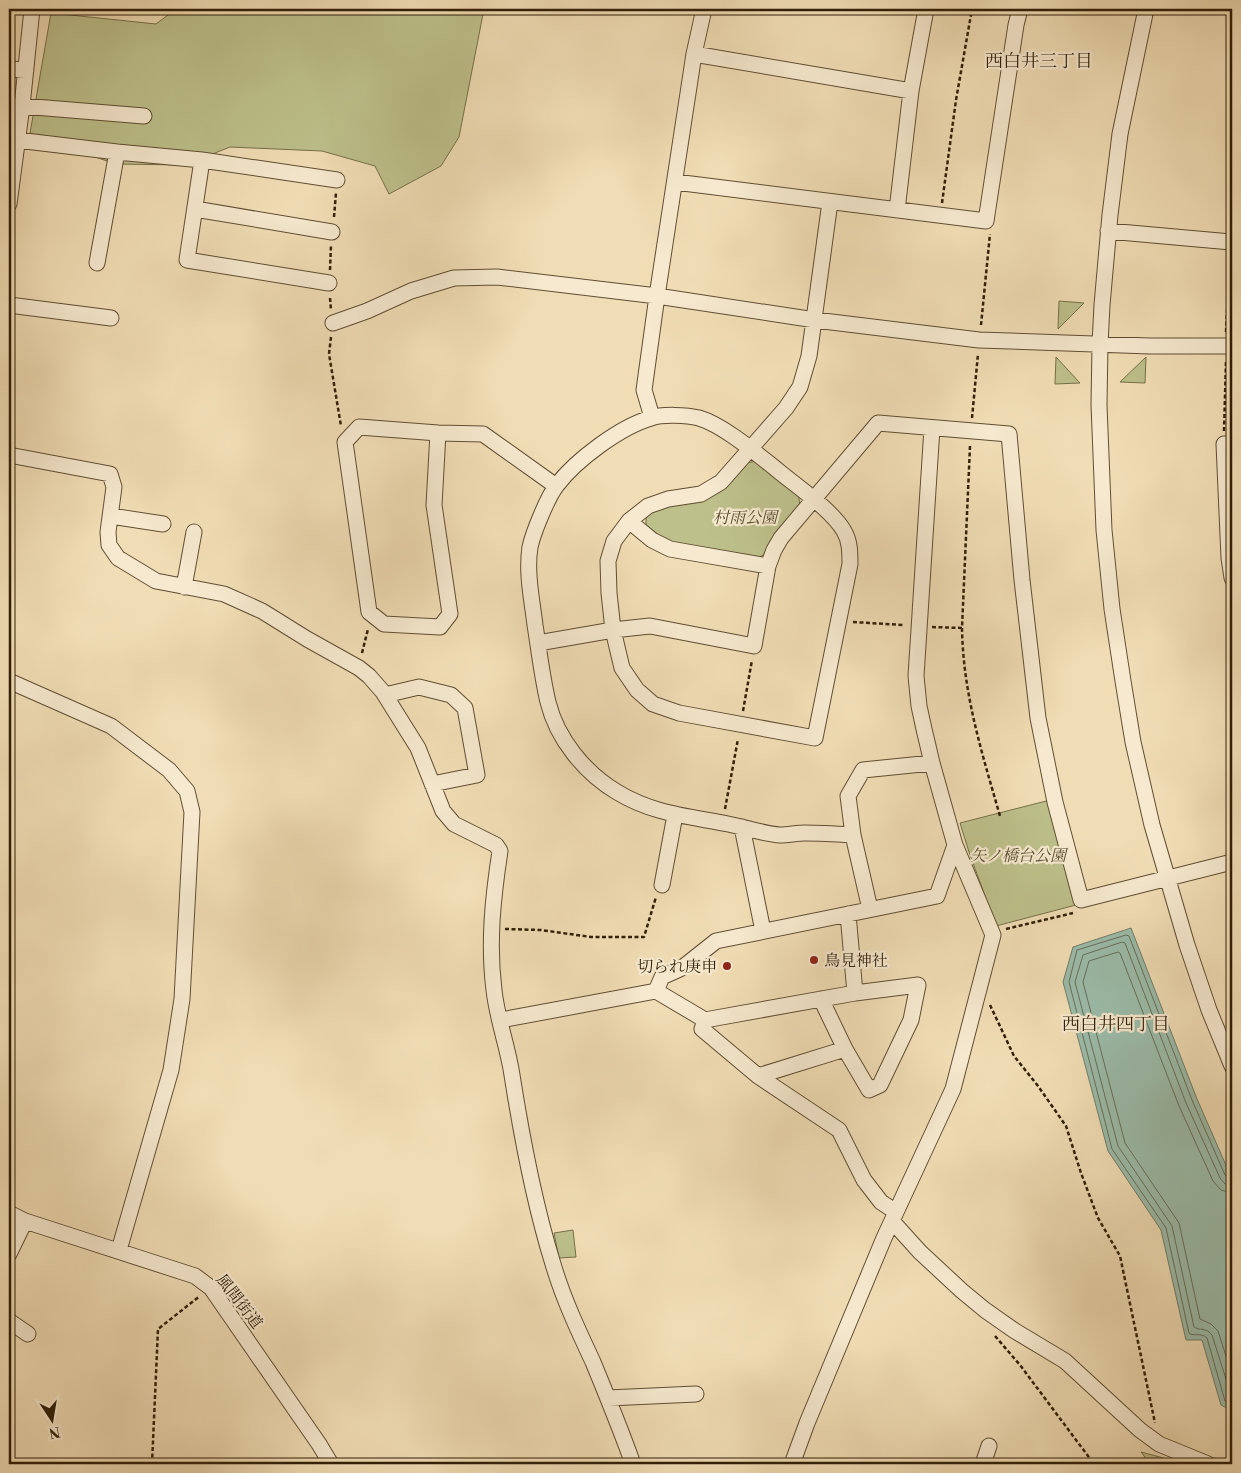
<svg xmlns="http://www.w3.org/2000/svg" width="1241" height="1473" font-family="'Libre Bodoni','Noto Serif JP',serif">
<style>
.green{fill:#bdc08b;stroke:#76704a}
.water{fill:#9bbcaa;stroke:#707d69}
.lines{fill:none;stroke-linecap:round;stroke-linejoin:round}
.shore{stroke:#666e59;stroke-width:1}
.minor-casing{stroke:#604e33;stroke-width:17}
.path{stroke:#301f08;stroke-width:2.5;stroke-dasharray:4 2.5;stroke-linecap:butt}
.minor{stroke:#f6e9cf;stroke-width:15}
.poi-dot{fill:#8f2418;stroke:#f6e9cf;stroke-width:2}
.labels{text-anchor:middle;stroke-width:4.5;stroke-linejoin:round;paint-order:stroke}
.park-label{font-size:16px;font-style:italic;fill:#5a4f2f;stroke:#f6e9cf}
.poi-label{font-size:16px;fill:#301f08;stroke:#f6e9cf;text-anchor:start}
.street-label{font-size:16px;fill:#301f08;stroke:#f6e9cf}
.neighbourhood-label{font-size:18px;fill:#301f08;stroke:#f6e9cf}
</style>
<rect width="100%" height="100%" fill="#f1ddb5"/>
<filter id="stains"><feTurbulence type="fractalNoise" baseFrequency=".004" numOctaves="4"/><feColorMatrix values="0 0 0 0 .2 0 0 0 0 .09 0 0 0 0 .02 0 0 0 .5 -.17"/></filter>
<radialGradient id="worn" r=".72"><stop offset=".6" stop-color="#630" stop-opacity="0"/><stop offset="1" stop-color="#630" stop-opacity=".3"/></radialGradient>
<path class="green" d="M176,9H484L459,137L441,166L389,194L375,166L322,151L230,147L185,165L115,164L30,133L51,13L156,24Z
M1059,301L1084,303L1058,329Z
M1056,357L1080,383L1055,384Z
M1146,357L1145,383L1120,382Z
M757,461L798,492L800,506L768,553L757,558L676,544L660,536L646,525V511L708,493L746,463Z
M1050,800L1076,905L996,926L969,852L960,823Z
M573,1230L576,1257L559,1258L554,1233Z
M1141,1452L1160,1457L1178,1464H1150Z"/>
<path class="water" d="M1131,928L1197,1099L1232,1179V1411L1221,1405L1202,1340H1186L1161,1230L1108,1151L1063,982L1073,947Z"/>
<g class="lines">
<path class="shore" d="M1232,1179L1228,1178L1225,1175L1192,1100L1129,936L1126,935L1077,950L1069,982L1112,1149L1166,1228L1189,1333C1194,1337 1201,1332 1207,1338L1225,1401L1232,1405
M1232,1185L1225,1184L1220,1178L1186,1103L1125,943L1122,942L1083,955L1075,982L1118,1146L1172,1226L1194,1327C1200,1331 1206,1327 1212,1335L1232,1398
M1232,1193L1221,1190L1213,1181L1179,1106L1120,953L1118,952L1089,961L1083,982L1125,1143L1179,1223L1200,1319L1211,1324L1218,1331L1232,1375"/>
<g class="minor-casing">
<path id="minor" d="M1146,9L1120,134L1110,215L1102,305L1100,344L1099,405L1104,530L1112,609L1123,681L1133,742L1152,825L1187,945L1209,1010L1232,1066
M694,54L911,91
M9,69L26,70
M22,106L144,116
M17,140L117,152L202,160L337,180
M202,160L187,260L329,283
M675,182L986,221L1016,25L1020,9
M830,202L809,356L800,387L786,408L721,482L701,494L668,499L648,506L629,521L614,541L608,561L609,593L613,630L622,668L637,690L653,704L679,713L815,738L850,564C850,553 850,541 844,531C832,510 795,485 776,469C756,453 723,425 699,418C687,415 662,414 651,418C620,427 576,460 557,485C548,496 533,533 530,547C526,573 532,600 535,625C539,650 542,677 548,702C557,739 585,773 617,792C653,814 688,816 728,824C744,827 764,834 780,835C788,835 797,833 805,833C821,833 837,834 853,835
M9,204L22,106L32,9
M195,209L332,232
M897,210L911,91L926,9
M1108,231L1231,242
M97,263L117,152
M9,305L111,318
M333,323L367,311L411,291L454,278L497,277L657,296L815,320L979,340L1150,346H1232
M652,417L644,390L657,296L694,54L704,9
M359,427L438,433L434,505L450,614L440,627L384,624L369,612L345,442Z
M438,433L483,434L556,486
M1232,444H1224L1229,558L1232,578
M9,455L110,474L114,487L108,532L109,545L118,558L156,581L224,594L262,611L307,639L359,668L369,676L383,692L418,748L443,811L454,824L496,845L500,851C493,897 488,943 494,990C497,1019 508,1047 512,1075C522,1139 534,1203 553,1264C563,1298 578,1330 593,1362C607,1396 621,1430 633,1464
M111,516L163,524
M629,521L652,540L670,549L768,566
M184,587L194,532
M538,643L613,630L650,626L754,646L768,566L774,550L781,538L878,423L1009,434L1022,580L1038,718L1055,802L1081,900L1232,862
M9,681L111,726L169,770L187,791L192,812L182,999L171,1070L119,1250
M385,695L419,687L451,695L465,708L477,775L432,784
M742,827L763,931
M662,885L675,815
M870,909L853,835L848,796L863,770L932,763
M656,991L662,977L682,968L716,941L937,896L955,845
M821,999L845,1049
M501,1020L656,991L705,1020L855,993L848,914
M705,1020L702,1029L758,1076L839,1130L864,1180L881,1202L896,1212
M758,1076L845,1049L869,1090L880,1085L911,1020L918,985L855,993
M9,1213L25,1221L195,1276L211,1288L319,1444L331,1464
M892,1221L920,1252L962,1291L985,1310L1015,1331L1065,1361L1140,1430L1159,1444L1208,1464
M9,1254L25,1221
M9,1321L28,1334
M608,1398L696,1394
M792,1464L807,1423L884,1238L953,1089L993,935L955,845L932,763L924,729L919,706L916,676L932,428
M983,1464L989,1446"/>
</g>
<path class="path" d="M942,203L956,100L972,9
M334,217L336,193
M330,270L331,245
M330,298L331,310
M981,325L990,234
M1226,332L1230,255
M331,337L329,354L341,426
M972,418L978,354
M1224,431L1226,361
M970,446L962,628C963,694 982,753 1000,816
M853,622L904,625
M932,627L962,628
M362,653L368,629
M743,711L752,660
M725,809L738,739
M505,929L541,930L591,937H644L656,897
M1006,929L1073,913
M990,1005L1014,1056L1038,1086L1066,1126L1081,1173L1098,1218L1120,1256L1155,1423
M995,1336L1020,1365L1094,1464
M152,1464L158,1329L200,1296"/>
<use href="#minor" class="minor"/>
</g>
<g class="poi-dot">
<circle cx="814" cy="960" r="5"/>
<circle cx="727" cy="966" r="5"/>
</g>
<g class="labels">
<g class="park-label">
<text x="745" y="523">村雨公園</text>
<text x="1018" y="861">矢ノ橋台公園</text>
</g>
<g class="poi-label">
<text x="824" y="966">鳥見神社</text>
<text x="717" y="972" text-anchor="end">切られ庚申</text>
</g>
<g class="street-label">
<text transform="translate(240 1301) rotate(52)" y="6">風間街道</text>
</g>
<g class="neighbourhood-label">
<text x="1039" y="67">西白井三丁目</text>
<text x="1116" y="1030">西白井四丁目</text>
</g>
</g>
<rect width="1241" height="1473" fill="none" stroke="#f1ddb5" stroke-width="30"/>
<rect x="10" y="10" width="1221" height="1453" fill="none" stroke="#301f08" stroke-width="2.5"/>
<rect x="15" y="15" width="1211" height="1443" fill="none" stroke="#301f08"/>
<g transform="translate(52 1420) rotate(168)" stroke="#f6e9cf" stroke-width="4" paint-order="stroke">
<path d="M0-4L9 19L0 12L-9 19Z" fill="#301f08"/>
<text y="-8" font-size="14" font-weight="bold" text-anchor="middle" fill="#301f08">N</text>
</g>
<rect width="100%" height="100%" filter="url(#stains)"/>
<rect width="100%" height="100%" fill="url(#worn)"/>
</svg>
